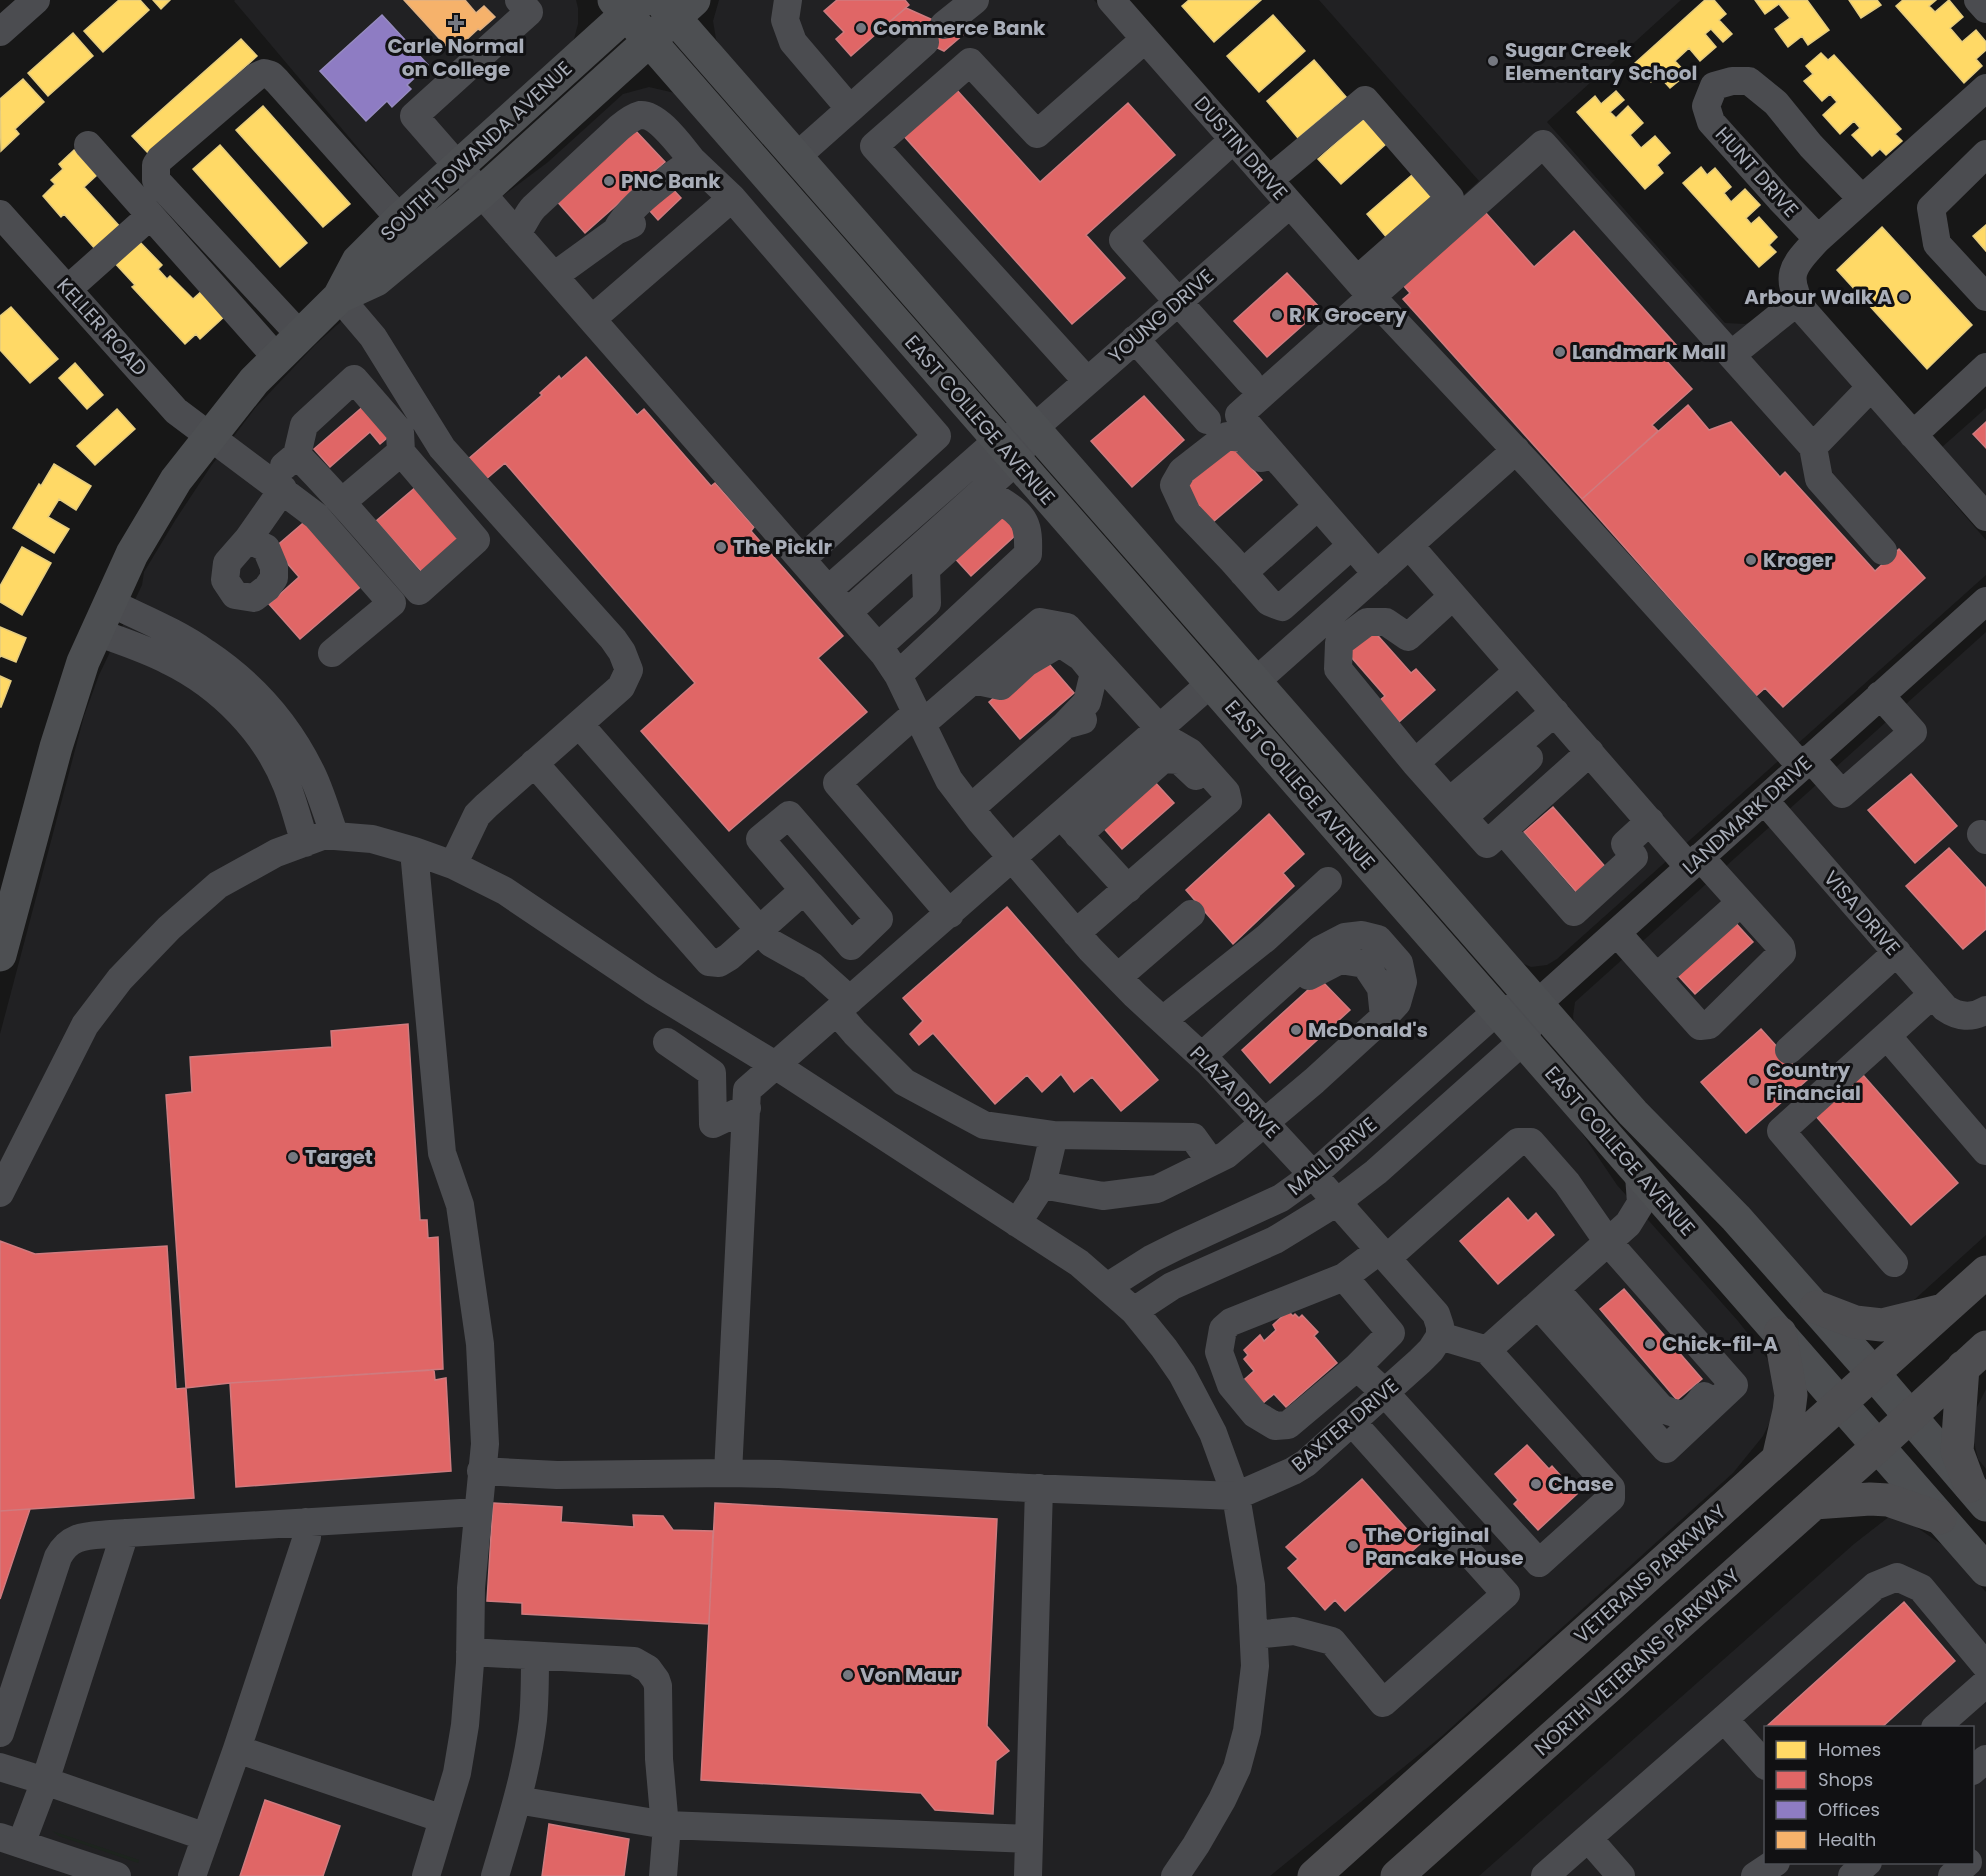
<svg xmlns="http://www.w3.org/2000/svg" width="1986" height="1876" font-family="Poppins,sans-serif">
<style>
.built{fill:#212123;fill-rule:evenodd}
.green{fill:#1d241e}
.homes{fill:#ffd966;stroke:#e5cc7f;stroke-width:1.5}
.shops{fill:#e06666;stroke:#cf7b7f;stroke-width:1.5}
.offices{fill:#8e7cc3;stroke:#968bc0;stroke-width:1.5}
.health{fill:#f6b26b;stroke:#dfb082;stroke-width:1.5}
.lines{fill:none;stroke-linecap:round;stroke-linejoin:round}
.minor{stroke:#4b4c50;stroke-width:28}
.major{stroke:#4d4f52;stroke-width:33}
.highway{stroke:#4e4e51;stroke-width:33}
.poi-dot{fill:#757880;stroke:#111113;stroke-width:2}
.labels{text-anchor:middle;stroke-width:6;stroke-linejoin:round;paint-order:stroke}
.poi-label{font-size:20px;font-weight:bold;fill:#a8adb8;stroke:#111113;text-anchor:start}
.street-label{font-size:20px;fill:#a8adb8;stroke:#111113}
</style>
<rect width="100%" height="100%" fill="#171717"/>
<path class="built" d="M235,0H576L578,8V24L574,39L568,49L402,200L234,1Z
M719,0H1094L1355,293L1479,181L1319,0H1681L1547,122L1725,323L1745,324L1758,319L1772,306L1779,295L1796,313L1921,465L1986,540V575L1557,959L1547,965L1531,967L1514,960L726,56L716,39L713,21Z
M649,87L675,93L1569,1114L1617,1185L1738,1321L1770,1362L1777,1386L1775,1412L1763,1436L1733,1473L1442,1736L1270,1876H0V1034L84,716L99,675L142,585L144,572L176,519L211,466L256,407L315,345L368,297L548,162L623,94Z
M1986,408V497L1942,447Z
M1986,632V1235L1914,1300L1900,1307L1864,1311L1836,1300L1821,1290L1575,1031L1573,1016L1575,1002Z
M1986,1389V1469L1978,1459L1973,1438L1974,1413Z
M1890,1516L1909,1522L1944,1546L1986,1592V1876H1479L1854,1544ZM1766,1728H1972V1862H1766Z"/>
<path class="green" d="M52,1831L139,1860L138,1863L59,1836Z"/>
<path class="homes" d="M119,0H140L149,10L103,52L84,31Z
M153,0H170L161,9Z
M1189,0H1261L1214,42L1182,6Z
M1705,0H1714L1726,14L1719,20L1732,34L1723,42L1711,29L1705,34L1716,47L1700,61L1689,48L1675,61L1687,74L1670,88L1658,75L1651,82L1635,63Z
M1755,0H1807L1829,30L1808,45L1802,36L1788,47L1775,29L1790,18L1779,4L1765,14Z
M1849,0H1877L1881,5L1861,18Z
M1903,0H1936L1929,6L1935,12L1949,0L1963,17L1950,28L1962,42L1976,30L1986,42V50L1976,59L1982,66L1964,83L1896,6Z
M1273,15L1305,51L1259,92L1227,56Z
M73,33L93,56L48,96L28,73Z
M241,39L257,56L148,153L132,136Z
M1821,53L1828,60L1834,55L1901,129L1895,134L1902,141L1886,155L1880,149L1872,156L1852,135L1860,128L1854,121L1840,134L1823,115L1837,102L1830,94L1822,101L1804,81L1813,74L1806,66Z
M1314,60L1346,97L1298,138L1267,101Z
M23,79L44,102L15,129L19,134L1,151L0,99Z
M1616,91L1624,100L1610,112L1616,118L1628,106L1643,123L1630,135L1641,148L1655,136L1670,153L1657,165L1663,173L1645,189L1577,112L1595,96L1601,104Z
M263,106L350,204L323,227L236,130Z
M1363,119L1386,144L1341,184L1318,159Z
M220,145L307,243L280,267L193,169Z
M74,150L97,175L84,187L122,229L97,251L64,214L61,217L43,196L55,184L51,180L63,169L59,164Z
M1701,167L1707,175L1715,168L1731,187L1724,193L1731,202L1745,189L1760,205L1746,218L1751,224L1759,217L1777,237L1769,245L1776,252L1759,267L1683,183Z
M1412,175L1434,200L1388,239L1367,214Z
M1986,225V251L1973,236Z
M1882,227L1972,325L1927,369L1837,270Z
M136,238L162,265L158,269L167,279L170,276L193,299L204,289L227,314L200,339L196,334L185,344L132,287L135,285L112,260Z
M11,307L58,359L30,383L0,350V316Z
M75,363L103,395L87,409L59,378Z
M117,409L135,429L95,465L77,446Z
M54,464L91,486L76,510L59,499L48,517L69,529L54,553L13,528L39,484L41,486Z
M22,547L51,563L22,615L0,602V586Z
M0,627L26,638L16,662L1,656L0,657Z
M0,676L11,681L1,707H0Z"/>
<path class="shops" d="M837,0H905L909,5L851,56L836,39L844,32L824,11Z
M906,8L944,25L964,34L944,51L887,24Z
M955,88L1040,182L1128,103L1175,155L1086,235L1125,278L1072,324L903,135Z
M633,128L665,162L585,233L555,199Z
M655,170L681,198L658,220L632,191Z
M1485,212L1534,267L1574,231L1677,346L1664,358L1692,389L1652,425L1658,431L1582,499L1403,299L1410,293L1403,285Z
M1287,273L1321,309L1267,357L1234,321Z
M586,357L637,415L644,409L711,486L715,483L754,527L751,531L843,636L818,658L867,712L729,831L641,731L695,683L505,463L485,480L467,460L542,395L540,393L559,376L561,379Z
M1144,396L1184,440L1132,487L1091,441Z
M366,404L393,433L380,444L370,432L330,467L314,449Z
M1688,405L1709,430L1731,422L1780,477L1785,472L1875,571L1899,549L1925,578L1783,707L1765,688L1756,696L1582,499Z
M1986,422V448L1973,434Z
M1232,446L1262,480L1213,522L1183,488Z
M417,486L463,538L422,572L376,521Z
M1001,512L1019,532L971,576L951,554Z
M309,518L365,583L300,639L269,604L299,577L274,548Z
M1371,628L1411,673L1416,669L1435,690L1399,722L1380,700L1385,696L1345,650Z
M1042,656L1074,693L1020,739L989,702Z
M1911,774L1957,826L1915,863L1868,810Z
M1153,780L1174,803L1122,849L1101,825Z
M1553,807L1608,870L1579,895L1524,832Z
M1269,814L1304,854L1283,873L1294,886L1233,944L1186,890Z
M1949,848L1986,888V929L1963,949L1906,886Z
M1007,907L1158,1080L1121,1111L1092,1077L1074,1092L1061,1074L1042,1092L1027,1075L995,1104L933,1033L919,1045L910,1034L923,1021L903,998Z
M1731,918L1753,942L1695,994L1673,970Z
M1320,979L1350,1010L1270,1083L1242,1050Z
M408,1024L420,1220H427L428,1238L438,1237L443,1369L230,1383L186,1388L166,1095L192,1092L190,1057L332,1047L331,1031Z
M1761,1029L1807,1080L1746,1133L1701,1082Z
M1863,1075L1958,1183L1911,1225L1815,1115Z
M1508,1198L1528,1221L1536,1213L1554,1235L1498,1284L1460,1241Z
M0,1241L35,1254L167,1246L176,1389L186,1388L194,1498L0,1511Z
M1624,1289L1702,1379L1677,1400L1600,1309Z
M1288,1311L1293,1316L1295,1314L1299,1318L1302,1315L1318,1332L1314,1336L1337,1363L1286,1407L1274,1394L1257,1408L1237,1386L1254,1371L1244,1359L1248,1355L1244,1350L1260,1335L1264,1341L1276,1330L1273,1325Z
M434,1370L435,1380L446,1378L451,1471L236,1487L230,1383Z
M1527,1445L1549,1469L1552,1466L1577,1494L1538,1530L1514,1504L1518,1500L1495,1474Z
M1362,1479L1420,1544L1345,1611L1335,1600L1325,1610L1288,1568L1298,1559L1286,1547Z
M493,1503L562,1507L561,1522L634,1527L633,1515L663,1516L673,1530L713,1531L709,1624L522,1614V1603L487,1601Z
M715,1503L997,1519L987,1726L1009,1751L996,1761L993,1814L935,1810L921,1793L701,1780Z
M30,1509L0,1599V1511Z
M1904,1602L1955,1661L1881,1728H1769L1767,1726Z
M265,1800L340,1826L323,1876H240Z
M549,1824L629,1839L624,1876H542Z"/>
<path class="offices" d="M382,15L428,65L407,85L411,89L392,107L387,101L366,121L320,71Z"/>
<path class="health" d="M404,0H465L476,13L484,6L495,17L480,30L478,29L451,54L448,51L449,49Z"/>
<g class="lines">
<path class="minor" d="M519,0L529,12L414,116L884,654L898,675L949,780L981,822L1090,949L1135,995L1209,1063L1313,1175L1436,1314L1440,1326V1336
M788,0L785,20L793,42L850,109L796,157
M1111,0L1371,296L1534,470L1801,766
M1978,0L1986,9
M944,25L975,0
M0,32L36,0
M1986,88L1818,239C1791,268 1784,275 1804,311L1986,517
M850,109L925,42
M1233,140L1123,240L1249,381
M88,145L276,357
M1986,154L1931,208L1937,244L1986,297
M693,161L732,198
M1269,180L1365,100L1450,198L1357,280
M0,214L176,411L316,516L392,603L332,653
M516,233C524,226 526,215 534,207L619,128C625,123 632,117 640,115C658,113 682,148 693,161C685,167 677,171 670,177C651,192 627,210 616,231
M1818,239L1780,199L1711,122L1706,106L1714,86L1732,81H1749L1776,103L1811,146L1862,199
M554,276L616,231L632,224
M68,289L150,216
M339,297L373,337L442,448L613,639L622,652L629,670L621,687L486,806L477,815L453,865
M592,319L732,198L937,436L802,559
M300,335L156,180V165L160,159L257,76L264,73L271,75L277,81L400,219
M1135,339L1207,420
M1731,355L1798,301
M1087,381L874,146L970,62L1037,134L1145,39
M1913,435L1986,367
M1813,447L1819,479L1883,551
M297,455C340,498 379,545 419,591L476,540L401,452L342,502
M1261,458L1242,438L1227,436L1182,471L1174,485L1187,513L1231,559L1269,602L1282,607L1352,545
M284,466L297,455L304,425L354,379L400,432L401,452
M248,539L266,548L274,567V578L267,588L254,598L235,595L225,580L227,563L248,539L283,489
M1409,545L1689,867
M1243,573L1318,506
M1377,574L1239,415L1543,144L1813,447L1871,387
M828,590L998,440L1020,433
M109,602C141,618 177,632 206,653C251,683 287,723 311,772C321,792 327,815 335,836
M848,612L1016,461L1033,429L1290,204
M96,632C121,641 146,649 169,661C220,686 266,732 287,786C294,804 299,824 305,843
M878,647L927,603L926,569L1001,501C1026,516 1029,525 1028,554L898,675
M1263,675L1516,450
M973,680L1001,686L1026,663L1060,643L1081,657L1094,673L1087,702L1065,725
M917,712L837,783L950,914
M579,724L771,943L812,966L850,1000
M922,724L1040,622L1067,627L1171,741L1190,752L1226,792L1228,801L1076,933
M1590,752L1503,830L1574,912L1634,857L1625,844L1650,821
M1810,758L1842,794L1913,732L1880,695
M534,763L709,962L719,963L729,957L804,890L851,946L879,919L789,815L760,839L804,890
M1415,763L1338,669L1339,643L1367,622H1386L1408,637L1453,596
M1764,800L1945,1008C1958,1017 1972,1019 1986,1010
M1450,801L1555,712
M971,808L1065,725L1083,720
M1464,817L1529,758
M1067,822L1128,889
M1503,830L1487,844L1415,763L1518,671
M1981,834L1986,840
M1078,835L1163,759L1179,760L1196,776
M414,851L442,1153L460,1205L480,1344L485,1444L471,1588L470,1663L465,1725L457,1773L426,1876
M1617,933L1700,1026L1709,1025L1782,953L1781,947L1700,857
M1309,976L1340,960L1365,964L1381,988L1384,1017
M1118,977L1191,914
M1657,977L1740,903
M837,1012L855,1033L904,1082L984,1125L1054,1135L1042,1185
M1163,1020L1266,938L1328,881
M1887,1036L1986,1151
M667,1042L712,1073L713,1124L747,1108
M1789,1050L1897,952
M1054,1135L1193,1137L1211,1162
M0,1193L85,1025L120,979L169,928L218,885L276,853L322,836H335L372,839L414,851L453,865L505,891L652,990L775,1065L1079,1263L1134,1311L1164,1348L1182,1374L1213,1433L1236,1496L1251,1585L1255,1666L1247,1731L1237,1768L1222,1800L1196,1845L1175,1876
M1017,1223L1042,1185L1103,1196L1157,1189L1226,1155L1314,1081L1384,1017L1397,1003L1403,982L1399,963L1378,939L1362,935L1345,937L1320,950L1202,1056
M1387,1258L1518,1142H1531L1567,1183L1608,1242L1734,1385L1666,1449L1539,1306
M1894,1263L1781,1131L1933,994
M1344,1277L1391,1333L1357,1367L1288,1425L1275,1426L1255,1414L1231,1385L1219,1352L1223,1329L1231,1322L1344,1277L1380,1250
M1107,1287L1151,1259L1179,1245L1281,1198L1313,1175L1498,1010L1520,1007
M1556,1290L1661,1408C1683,1418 1689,1416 1704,1396
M1134,1311L1172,1286L1275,1240L1337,1202L1376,1172L1524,1040L1537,1004L1986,601
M1440,1336L1487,1350L1628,1224L1641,1203L1639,1175
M1357,1367L1385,1393L1539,1563L1611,1498V1488L1487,1350
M481,1471L557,1475L728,1473L779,1474L1028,1488L1236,1496L1293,1471L1306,1463L1420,1361L1431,1350L1440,1336
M728,1473L747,1090L1211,683
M125,1533L45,1781L206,1837
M1254,1635L1294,1631L1332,1641L1383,1703L1506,1594L1352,1422
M470,1652L634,1661L648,1669L656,1680L658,1686L659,1759L666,1838L663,1876
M1935,1728L1986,1683
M0,1733L58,1557C70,1534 88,1536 111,1534L477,1512
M237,1749L307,1537L306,1522
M1766,1766L1724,1719L1875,1586L1897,1577L1921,1588L1986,1666
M0,1767L45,1781L21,1844
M1972,1771L1986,1759
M517,1800L666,1825L1029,1839
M0,1837L117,1876
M192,1876L237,1749L443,1819
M495,1876C510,1825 527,1773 533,1720C535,1699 535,1677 535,1656
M1028,1876L1039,1488
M1545,1876L1588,1838
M1621,1876L1588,1838L1724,1719
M1755,1876L1776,1862
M1852,1876L1868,1862
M1952,1876L1968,1862"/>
<path class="major" d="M614,0L1986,1570
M659,0L1564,1035L1633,1113L1736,1218L1873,1373L1986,1505
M339,297L376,280L481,193L694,0
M0,955L56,747L83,662L132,554L176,480L254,381L339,297L358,261L400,219L642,0"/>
<path class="highway" d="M1816,1307L1855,1322L1882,1325L1939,1311
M1963,1367L1957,1451L1970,1486
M1778,1459L1789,1411L1791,1395L1780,1333
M1814,1503L1870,1499L1888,1500L1940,1518
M1314,1876L1986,1272
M1397,1876L1877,1447L1986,1347"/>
</g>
<g class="poi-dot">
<path d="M453 14h6v6h6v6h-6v6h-6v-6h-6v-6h6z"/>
<circle cx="861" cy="28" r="6"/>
<circle cx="1493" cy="61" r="6"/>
<circle cx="609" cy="181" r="6"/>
<circle cx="1904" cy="297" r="6"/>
<circle cx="1277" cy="315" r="6"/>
<circle cx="1560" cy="352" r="6"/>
<circle cx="721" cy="547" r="6"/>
<circle cx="1751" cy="560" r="6"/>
<circle cx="1296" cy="1030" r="6"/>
<circle cx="1754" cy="1081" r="6"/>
<circle cx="293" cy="1157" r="6"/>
<circle cx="1650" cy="1344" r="6"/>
<circle cx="1536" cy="1484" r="6"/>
<circle cx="1353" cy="1546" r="6"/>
<circle cx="848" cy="1675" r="6"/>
</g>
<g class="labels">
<g class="poi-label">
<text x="873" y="35">Commerce Bank</text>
<text x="456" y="53" text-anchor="middle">Carle Normal<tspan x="456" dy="23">on College</tspan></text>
<text x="1505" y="57">Sugar Creek<tspan x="1505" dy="23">Elementary School</tspan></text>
<text x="621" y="188">PNC Bank</text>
<text x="1892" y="304" text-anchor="end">Arbour Walk A</text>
<text x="1289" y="322">R K Grocery</text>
<text x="1572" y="359">Landmark Mall</text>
<text x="733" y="554">The Picklr</text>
<text x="1763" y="567">Kroger</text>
<text x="1308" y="1037">McDonald's</text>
<text x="1766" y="1077">Country<tspan x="1766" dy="23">Financial</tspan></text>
<text x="305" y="1164">Target</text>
<text x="1662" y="1351">Chick-fil-A</text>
<text x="1548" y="1491">Chase</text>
<text x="1365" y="1542">The Original<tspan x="1365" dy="23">Pancake House</tspan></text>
<text x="860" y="1682">Von Maur</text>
</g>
<g class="street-label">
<text transform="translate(1241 148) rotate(49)" y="7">DUSTIN DRIVE</text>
<text transform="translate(476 151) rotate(-43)" y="7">SOUTH TOWANDA AVENUE</text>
<text transform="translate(1757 172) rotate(48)" y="7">HUNT DRIVE</text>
<text transform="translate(1161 316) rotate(-41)" y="7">YOUNG DRIVE</text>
<text transform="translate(102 327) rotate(48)" y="7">KELLER ROAD</text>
<text transform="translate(980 420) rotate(49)" y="7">EAST COLLEGE AVENUE</text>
<text transform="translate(1300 785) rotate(49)" y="7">EAST COLLEGE AVENUE</text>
<text transform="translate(1747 815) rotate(-42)" y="7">LANDMARK DRIVE</text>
<text transform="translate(1862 913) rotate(49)" y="7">VISA DRIVE</text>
<text transform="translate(1235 1092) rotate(46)" y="7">PLAZA DRIVE</text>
<text transform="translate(1620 1151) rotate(49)" y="7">EAST COLLEGE AVENUE</text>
<text transform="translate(1332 1156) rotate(-40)" y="7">MALL DRIVE</text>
<text transform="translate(1345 1425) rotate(-40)" y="7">BAXTER DRIVE</text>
<text transform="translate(1650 1574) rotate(-42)" y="7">VETERANS PARKWAY</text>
<text transform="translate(1637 1662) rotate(-42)" y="7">NORTH VETERANS PARKWAY</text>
</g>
</g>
<rect x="1764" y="1726" width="210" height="138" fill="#111113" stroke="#4d4f55" stroke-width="1.5"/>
<rect x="1776" y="1741" width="30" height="18" fill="#ffd966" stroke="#4d4f55" stroke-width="1.5"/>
<text x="1818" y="1756" font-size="18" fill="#a8adb8">Homes</text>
<rect x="1776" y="1771" width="30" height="18" fill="#e06666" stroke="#4d4f55" stroke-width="1.5"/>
<text x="1818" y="1786" font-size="18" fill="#a8adb8">Shops</text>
<rect x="1776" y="1801" width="30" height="18" fill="#8e7cc3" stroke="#4d4f55" stroke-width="1.5"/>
<text x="1818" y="1816" font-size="18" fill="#a8adb8">Offices</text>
<rect x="1776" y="1831" width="30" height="18" fill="#f6b26b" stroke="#4d4f55" stroke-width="1.5"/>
<text x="1818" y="1846" font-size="18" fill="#a8adb8">Health</text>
</svg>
